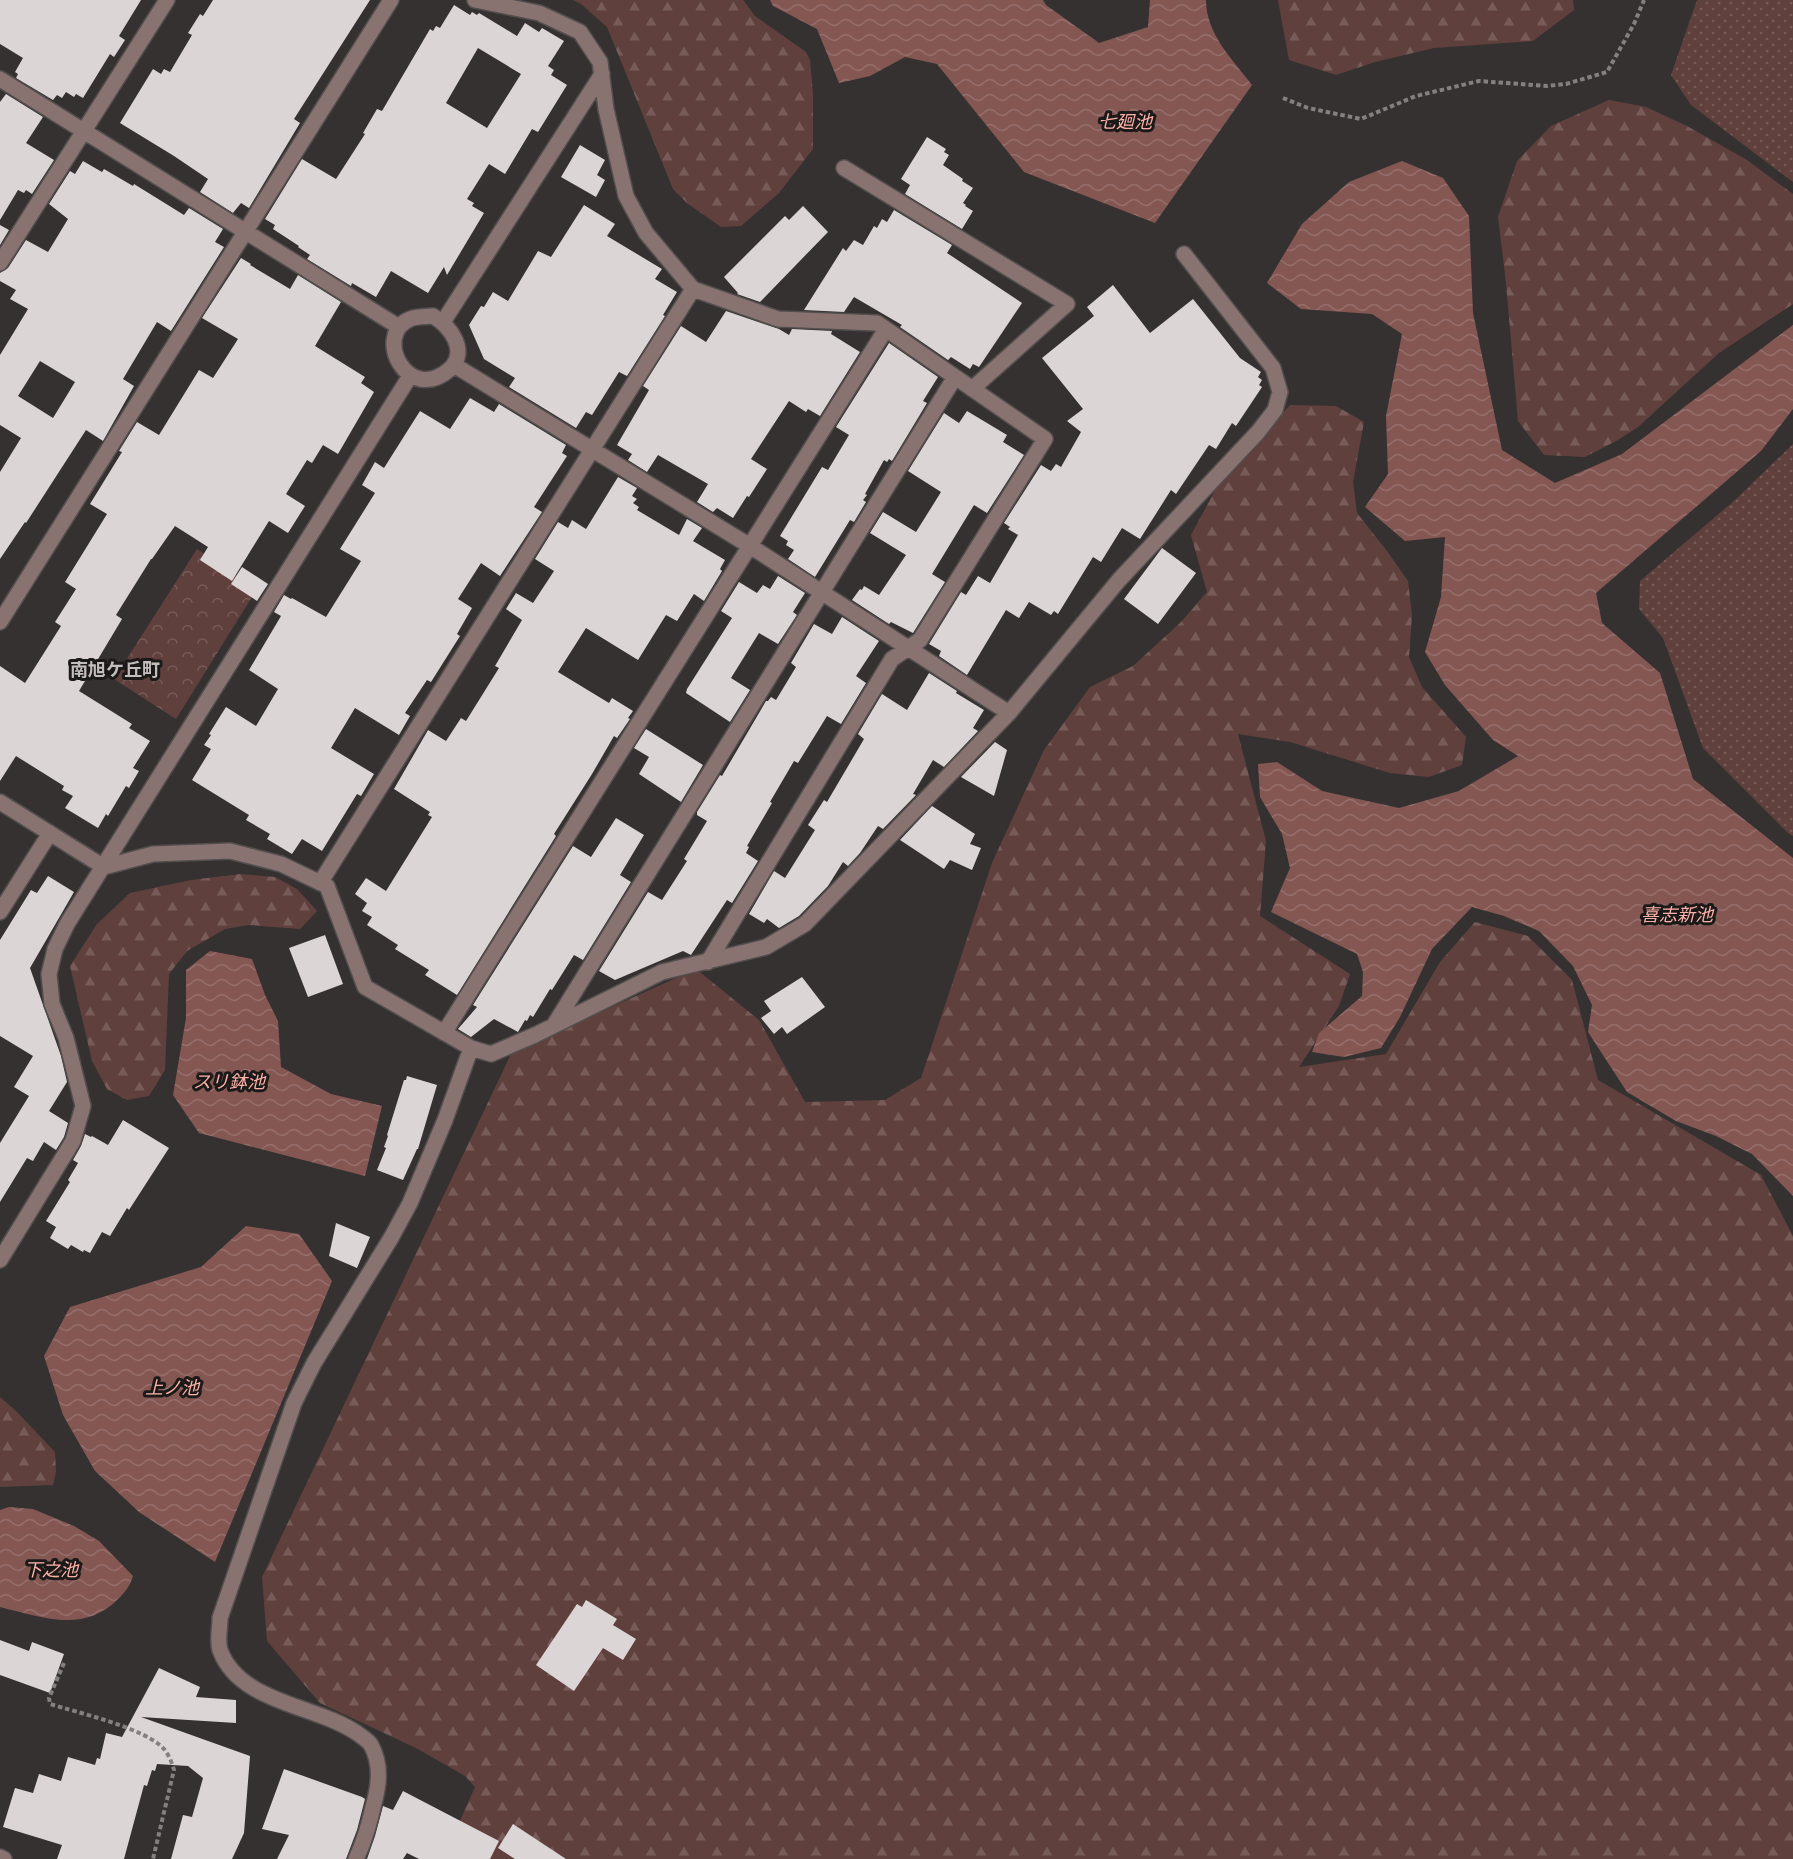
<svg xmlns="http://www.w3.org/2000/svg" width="1793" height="1859" font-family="'Varela Round','Noto Sans JP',sans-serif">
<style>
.grass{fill:url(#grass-dots)}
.forest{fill:url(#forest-firs)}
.park{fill:url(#park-crowns)}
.water{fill:url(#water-waves)}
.building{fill:#dcd5d5;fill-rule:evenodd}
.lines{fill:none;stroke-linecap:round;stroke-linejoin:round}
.minor-casing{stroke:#524e4e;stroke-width:18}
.path{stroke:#848080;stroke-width:4;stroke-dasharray:4.5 3;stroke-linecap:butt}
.minor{stroke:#887371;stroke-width:15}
.labels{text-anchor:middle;stroke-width:6;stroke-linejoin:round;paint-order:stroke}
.water-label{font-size:18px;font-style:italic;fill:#fdb1a9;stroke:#1c1a19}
.neighbourhood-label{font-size:18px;font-weight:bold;fill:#c3bdbc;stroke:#1c1a19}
</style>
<defs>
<pattern id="grass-dots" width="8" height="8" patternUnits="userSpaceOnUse" patternTransform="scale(1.5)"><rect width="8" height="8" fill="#60403d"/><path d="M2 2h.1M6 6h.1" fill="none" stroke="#775b59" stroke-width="1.8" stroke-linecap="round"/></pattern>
<pattern id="forest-firs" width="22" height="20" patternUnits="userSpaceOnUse" patternTransform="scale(1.5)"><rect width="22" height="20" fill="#60403d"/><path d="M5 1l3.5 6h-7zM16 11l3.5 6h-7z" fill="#775b59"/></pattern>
<pattern id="park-crowns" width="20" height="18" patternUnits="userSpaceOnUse" patternTransform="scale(1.5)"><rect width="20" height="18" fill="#60403d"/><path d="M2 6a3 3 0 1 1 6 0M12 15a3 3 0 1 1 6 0" fill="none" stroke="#775b59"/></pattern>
<pattern id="water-waves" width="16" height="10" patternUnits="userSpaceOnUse" patternTransform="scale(1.5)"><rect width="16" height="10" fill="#845753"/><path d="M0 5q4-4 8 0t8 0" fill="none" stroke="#956f6c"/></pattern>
</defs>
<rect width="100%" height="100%" fill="#363131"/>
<path class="grass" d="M1697,0H1793V182L1691,105L1671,75Z
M1793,444V836L1788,833L1703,748L1663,638L1639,609L1640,581L1735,500Z"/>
<path class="forest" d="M573,0H743L755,16L806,52L810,60L813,94V149L779,193L741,226L721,227L687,203L673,189L607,27L581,4Z
M1278,0H1573L1574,10L1533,41L1434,48L1375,62L1336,75L1289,60Z
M1609,100L1646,107L1687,126L1747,160L1793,194V304L1719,353L1638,427L1618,440L1585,457L1544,455L1518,421L1506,283L1498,217L1517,161L1551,126Z
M1290,405L1336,406L1364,422L1353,482L1357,513L1387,551L1408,581L1412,615L1409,657L1422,687L1466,737L1462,765L1429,777L1390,773L1290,742L1238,734L1266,841L1260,916L1350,974L1339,1006L1299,1067L1386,1054L1440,962L1475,922L1528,936L1572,980L1598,1080L1761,1175L1793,1236V1859H477L459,1823L475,1787L465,1776L416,1748L320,1703L267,1641L262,1577L512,1052L696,969L759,1020L805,1102L885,1100L921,1078L992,863L1044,750L1090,687L1133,666L1181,622L1207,592L1191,535L1218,485Z
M240,874L275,877L297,889L317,911L300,929L249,925L225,929L187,951L169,974L165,1070L149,1096L127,1100L107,1089L92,1061L70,966L97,924L130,893L191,880Z
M0,1397L16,1411L55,1452L56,1472L53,1485L0,1487Z"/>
<path class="park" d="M197,549L257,589L176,719L114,679Z"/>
<path class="water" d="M770,0H1043L1046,5L1099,43L1148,27L1150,0H1206C1206,34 1233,60 1252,85L1155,223L1024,172L937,64L905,57L870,76L839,83L817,29L773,6Z
M1402,161L1443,178L1469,216L1473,313L1502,450L1555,483L1622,454L1793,325V409L1761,451L1596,593L1602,623L1660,673L1693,779L1793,858V1196L1752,1154L1716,1136L1676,1121L1627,1092L1588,1032L1592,1005L1573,966L1539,931L1504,916L1472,907L1432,949L1400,1017L1381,1048L1344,1057L1312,1052L1319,1033L1362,996L1363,972L1357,954L1271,912L1290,868L1282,834L1260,797L1258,764L1277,762L1322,791L1399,808L1459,791L1518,756L1493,740L1445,685L1425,652L1441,597L1445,537L1405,541L1365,507L1388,474L1386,416L1402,334L1372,314L1301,309L1267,283L1302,224L1349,182Z
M210,951L252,959L265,995L278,1021L281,1067L331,1094L382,1106L365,1176L199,1133L173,1095L186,1018V970Z
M246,1226L299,1234L332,1281L215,1562L139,1512L95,1471L63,1415L44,1356L70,1307L201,1267Z
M9,1507L33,1509L74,1526L99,1541L133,1576C130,1586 126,1591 118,1599C84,1634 41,1617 0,1607V1510Z"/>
<path class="building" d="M0,0H141L119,36L125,40L114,57L110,54L83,98L76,94L74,97L66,92L62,98L57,95L53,100L16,78L18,74L15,72L23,58L0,44Z
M213,0H370L294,119L300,123L249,208L241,203L233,213L200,192L208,179L174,156L120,123L153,69L161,74L164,69L170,72L192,35L188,33L200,14L203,16Z
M454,5L470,15L472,12L477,15L479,13L517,36L525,23L539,32L542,28L564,41L548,66L554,70L551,75L567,85L538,132L532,129L505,174L489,164L467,199L474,203L472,206L484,213L447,275L444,267L428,293L391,271L376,297L352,283L351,286L307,259L310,255L298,247L299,246L273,229L275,225L265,219L302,159L336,179L365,134L363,133L377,109L382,111L430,29L433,31L436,26L440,28ZM478,48L521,74L487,128L446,103Z
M6,94L43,117L26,143L54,160L32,194L26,190L24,193L18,190L0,220V102Z
M927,137L946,149L944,152L949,155L943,165L963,179L962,181L973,188L963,203L966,205L965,206L973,211L962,229L905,194L910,185L901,179Z
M580,145L605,160L597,175L605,180L596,197L561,177Z
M83,161L102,172L104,169L133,186L134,184L184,215L189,208L223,229L215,242L224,247L171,331L157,322L123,379L134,386L103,441L86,430L26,523L25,522L0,559V472L21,438L0,425V355L28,309L10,299L16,290L0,281V273L8,268L26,240L48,252L68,219L49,204L70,171L75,174ZM40,361L75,382L53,418L18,396Z
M584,205L615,224L607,236L662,269L655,279L677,292L663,315L665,316L627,376L619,372L592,415L586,412L576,428L509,387L515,378L484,359L469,325L481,306L484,307L493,292L508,301L538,251L551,257Z
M803,206L828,232L760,302L737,294L738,293L724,277L785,216L789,220Z
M894,210L952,245L947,253L1022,303L979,367L973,364L970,369L951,357L948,360L900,327L902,325L854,297L844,312L804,310L843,248L846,251L854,240L863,245L874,226L877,228L882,219L887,222Z
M0,225L9,230L0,245Z
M241,258L251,264L250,265L290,289L298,275L341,302L315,346L365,377L361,383L374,392L338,454L323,445L312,463L307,460L286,494L305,506L288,533L269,521L232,581L200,560L208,547L175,526L152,559H151L116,615L122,619L79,691L132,724L129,728L150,741L133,768L139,771L129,788L126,786L108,816L106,814L98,828L65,808L73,796L62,790L64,786L16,756L0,781V666L25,683L61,626L55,622L76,589L65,582L107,514L90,504L122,452L119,451L137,422L159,435L199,370L213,378L238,339L202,318Z
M1113,285L1150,333L1193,299L1240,358L1261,372L1258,377L1262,380L1259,385L1262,387L1236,426L1232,423L1216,449L1209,445L1176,494L1171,490L1140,539L1122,528L1101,562L1093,557L1058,614L1054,611L1051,615L1029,602L1019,618L1006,610L967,675L939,656L941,651L929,644L961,592L966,595L978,576L990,583L1018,535L1008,529L1010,527L1004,523L1041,465L1051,471L1056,464L1061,467L1081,432L1067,421L1083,409L1042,358L1094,316L1087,307Z
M726,311L779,329L789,335L792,329L832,331L831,334L860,352L820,416L808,409L806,412L789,401L751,459L767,469L749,497L747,496L733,518L717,508L713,512L697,502L708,484L658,455L647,472L628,460L632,454L617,445L649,390L643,386L681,326L706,342Z
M889,343L938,377L923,401L927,403L892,461L889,459L887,462L884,460L865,494L867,495L863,500L866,502L854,522L850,520L815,577L788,559L794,550L786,545L788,541L780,536L822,467L828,470L849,435L836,427Z
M470,398L494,412L499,404L566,445L562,453L567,456L534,507L542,512L500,576L481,563L458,599L472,608L457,634L460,636L431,682L427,680L405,713L410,716L399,735L355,708L331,748L374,774L361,796L357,794L322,851L302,839L292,854L267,839L270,834L246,820L249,815L192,780L211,749L204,745L211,735L209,734L226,707L256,726L278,689L249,670L281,616L274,612L284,595L291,599L292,598L326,617L361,561L340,549L375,493L362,485L375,462L384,468L420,411L450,429Z
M967,411L1007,435L1003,442L1024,455L987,513L974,505L932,574L945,582L913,633L891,622L889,624L852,600L860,589L862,590L864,586L879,595L906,555L870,533L883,512L916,532L941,492L908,471L944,413L959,423Z
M618,477L637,488L632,496L637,499L633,503L639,507L637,510L679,535L687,519L702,528L693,541L725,560L720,569L722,571L704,601L694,594L677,621L666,615L638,660L586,628L558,672L609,703L612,698L633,711L628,718L630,719L617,738L614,736L592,774L554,834L556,836L457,995L425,975L429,970L395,949L398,945L367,925L372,917L362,911L367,903L355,894L366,878L386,891L432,817L428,815L430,812L394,789L428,730L446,741L461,718L466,721L499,668L495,666L522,620L506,609L516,593L533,603L554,571L535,559L558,522L568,528L572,520L586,529Z
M1162,548L1196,573L1158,624L1124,599Z
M242,567L268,584L257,601L231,584Z
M778,576L805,593L793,612L797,615L778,644L759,633L731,678L750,690L730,722L686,693L687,689L732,618L721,611L739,582L757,593L763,585L770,589Z
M842,617L879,641L856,676L866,683L841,724L827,716L798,763L794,761L770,802L772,803L747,846L749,847L746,853L758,861L732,903L727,900L691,955L683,951L615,980L599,971L648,892L662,900L687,861L684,859L707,821L697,815V812L720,775L722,776L766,701H768L771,697L776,700L796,667L791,663L814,624L832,634Z
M929,673L957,691L956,693L984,710L973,728L978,731L944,767L933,760L913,794L916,795L883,829L878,826L860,853L848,866L843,862L828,886L799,916L779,928L767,919L764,923L749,914L774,871L785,878L815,830L808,825L824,800L827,802L864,739L858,734L882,694L907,710Z
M646,729L703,765L681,802L639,774L649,757L634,748Z
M995,742L1007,750L994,796L961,777Z
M932,806L975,834L970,844L981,848L972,870L950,860L944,869L900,840Z
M616,818L644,835L620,875L631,882L583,960L574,955L552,990L550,989L533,1017L530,1015L527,1021L525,1020L518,1032L494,1019L471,1037L458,1029L477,1007L473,1005L573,846L591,857Z
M48,876L74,892L30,968L61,1056L67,1082L49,1111L68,1123L64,1137L56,1150L44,1142L33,1161L27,1158L0,1202V1143L29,1096L14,1087L33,1056L0,1036V940L31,890L37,893Z
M325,935L343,984L308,997L289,948Z
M802,977L825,1007L787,1034L782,1027L774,1034L761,1018L771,1011L764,1001Z
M407,1076L437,1085L418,1149H417L403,1180L377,1170L386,1148L384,1147L388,1136L387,1135L404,1080H406Z
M123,1120L169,1148L129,1210L127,1208L110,1236L102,1232L90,1253L84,1250L83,1252L71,1245L68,1249L50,1238L56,1227L46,1221L70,1182L68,1180L78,1163L73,1160L81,1146L85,1134L91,1137L92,1136L108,1145Z
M336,1223L370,1237L357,1268L329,1256Z
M586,1600L617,1619L613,1625L636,1639L623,1660L603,1648L574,1691L536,1665L577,1604L582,1607Z
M0,1640L29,1651L32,1642L64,1654L50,1693L0,1675Z
M159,1668L200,1687L196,1697L236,1700V1723L141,1717L250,1756L244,1833L232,1859H171L183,1815L192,1817L203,1778L188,1766L157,1764L155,1771L152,1770L147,1786L144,1785L124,1859H57L62,1845L3,1827L15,1788L33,1793L39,1774L61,1781L68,1757L95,1765L97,1758L100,1759L106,1733L122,1737Z
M284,1769L362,1797L365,1799L357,1830L346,1859H277L289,1835L262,1829Z
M403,1791L499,1841L490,1859H419L407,1853L403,1859H367L375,1836L383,1806L393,1810Z
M513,1824L566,1859H515L498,1848Z"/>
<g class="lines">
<g class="minor-casing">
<path id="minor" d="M475,0L539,13L580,32L600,62L606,109L626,196L646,233L693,289L778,319L877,323L1045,439L920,640L892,659L708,962
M0,79L399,327
M844,168L1067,304L972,389
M0,263L167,0
M433,316C450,326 469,351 450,369C408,406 372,335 410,319C417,316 425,317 433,316Z
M443,322L602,74
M454,365L750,546L1009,713
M0,622L391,0
M0,802L104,867L153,854L230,851L281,864L327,886L365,987L471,1048L491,1054L535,1035L662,972L766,947L805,924L1009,713L1119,580L1258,432L1275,410L1280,392L1273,368L1184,254
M320,883L693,289
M0,912L50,833
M554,1025L955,377
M444,1033L886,329
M0,1260L73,1141L83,1106L66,1038L52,1004L49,974L55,949L67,924L410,376
M0,1857L4,1859
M356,1859C364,1842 369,1825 373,1807C379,1786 382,1765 371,1745C368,1740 362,1737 357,1733C316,1705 239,1703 220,1650C217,1641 220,1628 220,1618L294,1403L314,1363L391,1238L410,1203L445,1120L471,1048"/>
</g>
<path class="path" d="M1283,98L1308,108L1361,119L1416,96L1479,81L1547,86L1566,84L1607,72L1634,24L1644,0
M64,1663L49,1698L50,1704C79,1713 145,1728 164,1749C169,1755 172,1763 174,1770L153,1859"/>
<use href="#minor" class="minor"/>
</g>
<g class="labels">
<g class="water-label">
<text x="1125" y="128">七廻池</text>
<text x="1677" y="921">喜志新池</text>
<text x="229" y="1088">スリ鉢池</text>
<text x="172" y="1394">上ノ池</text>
<text x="51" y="1576">下之池</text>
</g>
<g class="neighbourhood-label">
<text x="115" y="676">南旭ケ丘町</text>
</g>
</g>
</svg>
